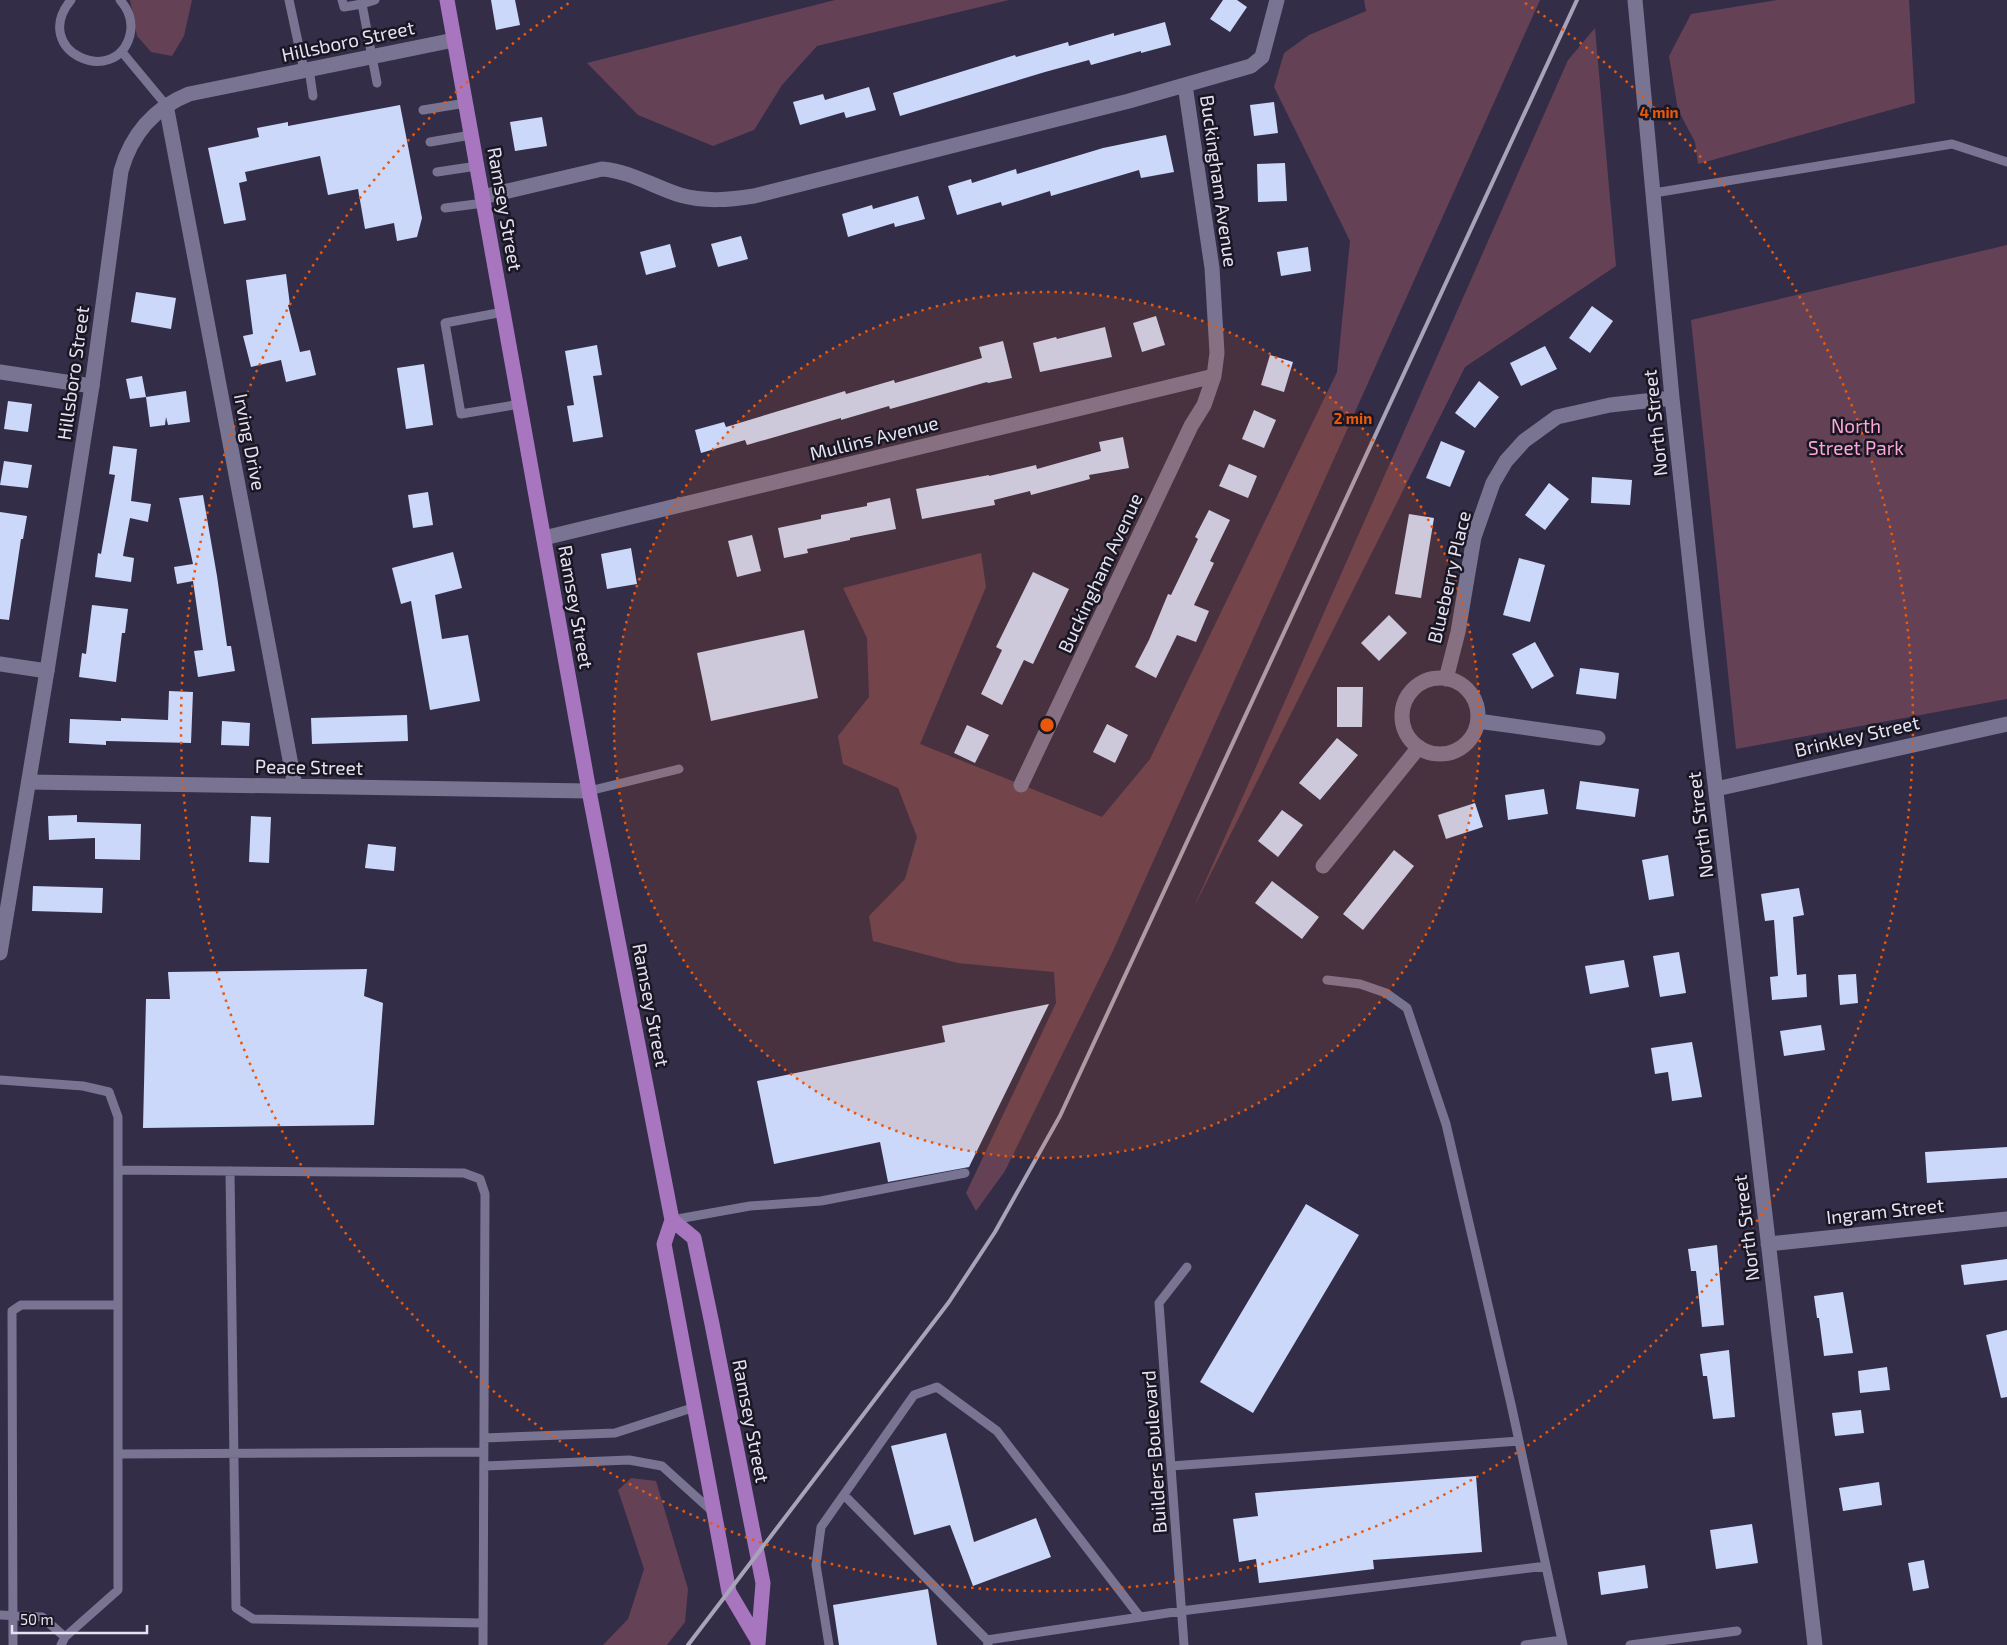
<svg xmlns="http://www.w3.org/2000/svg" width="2007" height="1645" font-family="'Exo 2',sans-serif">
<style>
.green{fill:#654155}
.building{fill:#cbd8f9}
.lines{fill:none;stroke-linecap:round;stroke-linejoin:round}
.service{stroke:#7a7493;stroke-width:9}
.minor{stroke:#7a7493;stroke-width:15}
.tertiary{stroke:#7a7493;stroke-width:15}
.primary{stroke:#a875bf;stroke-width:15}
.rail{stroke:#a7a3b8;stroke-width:4}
.ring{fill:none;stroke:#e8590c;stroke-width:2.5;stroke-dasharray:2.5 5}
.labels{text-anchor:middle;stroke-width:5;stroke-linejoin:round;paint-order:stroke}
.street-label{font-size:19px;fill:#e5e2f4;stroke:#1a1723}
.park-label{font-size:19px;fill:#fda7d8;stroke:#1a1723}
.centre{fill:#e8590c;stroke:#1a1723;stroke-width:2.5}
.ring-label{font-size:15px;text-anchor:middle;font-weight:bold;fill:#e8590c;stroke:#1a1723;stroke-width:5;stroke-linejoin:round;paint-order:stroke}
</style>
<rect width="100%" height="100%" fill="#332d48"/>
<path class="green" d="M130,0H192L184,36L172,56L151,52L137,36Z
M835,0H1009L817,46L782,85L754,130L713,146L638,115L587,63Z
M1364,0H1540L1112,953L1005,1171L976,1211L966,1193L1056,1003L1054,972L958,963L873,941L869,916L905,879L917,837L898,788L843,764L838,736L869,697L867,638L843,588L981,553L986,587L920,744L1102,817L1150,759L1337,372L1350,241L1274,87L1284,53L1309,35L1366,11Z
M1777,0H1909L1915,103L1698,164L1695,142L1678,110L1669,56L1691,14Z
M1595,28L1616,266L1465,367L1194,907L1568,60Z
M2007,245V699L1736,749L1691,320Z
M631,1478L656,1481L688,1589L685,1622L667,1645H603L628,1619L644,1569L618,1490Z"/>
<path class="building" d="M491,0H515L520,25L496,30Z
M1223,0H1237L1247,7L1230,32L1210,19Z
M1165,22L1171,45L1141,53V51L1091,65L1089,60L1045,72L900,116L893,93L1015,55L1016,57L1068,42L1069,46L1114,33V36Z
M869,87L876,110L846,118L844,112L800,125L793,102L823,94L825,100Z
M1274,102L1278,133L1254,136L1250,105Z
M400,105L422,218L417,237L397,241L394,223L365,229L358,189L328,195L320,156L245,172L247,181L239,183L246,220L224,224L208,148L259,137L257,128L288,122V126Z
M542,117L547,146L515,151L510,122Z
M1166,135L1174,172L1141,178L1139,170L1051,196L1050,191L1002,206L1001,202L957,215L948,186L971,179L972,183L1016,169L1017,174L1103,148Z
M1285,163L1287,201L1258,202L1257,164Z
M918,196L925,219L895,227L894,223L848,237L842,214L872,205L873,209Z
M741,236L748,259L718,267L711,244Z
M670,244L676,267L646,275L640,252Z
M1308,247L1311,271L1281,276L1277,252Z
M286,274L290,305H288L300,352L310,350L316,375L286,382L281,360L251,367L243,336L253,334L246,280Z
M136,292L176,298L171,329L131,322Z
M1592,306L1613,321L1590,353L1569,338Z
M1156,316L1165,345L1142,352L1133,323Z
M1105,327L1112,357L1040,372L1033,343L1056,337L1057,339Z
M1003,341L1012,378L988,383L987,382L890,409L889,406L841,420V418L747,445L745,440L701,453L695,430L724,422L726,427L845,391L846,394L894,380L895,383L982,358L979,347Z
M597,345L602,375L593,376L603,437L573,442L567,406L574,405L565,351Z
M1545,346L1557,369L1521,386L1510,363Z
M1270,355L1293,362L1284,392L1261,385Z
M424,364L433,425L406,429L397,368Z
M142,376L146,397L130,399L126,379Z
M1479,381L1499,397L1475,428L1455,413Z
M186,391L190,422L168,425L166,417L165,425L150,427L146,397Z
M8,401L32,404L28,432L4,429Z
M1254,410L1276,420L1264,448L1242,439Z
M1123,437L1129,468L1089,475L1090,479L1031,495L1030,491L994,500L995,505L922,519L916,489L989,475V476L1036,465L1037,469L1101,451L1099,442Z
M1441,441L1465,451L1450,487L1426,478Z
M113,446L137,449L131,501L151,504L148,522L130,518L123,556L134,558L131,582L95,577L98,553L101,554L115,475L109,474Z
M4,461L32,465L28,488L0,485Z
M1229,464L1257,476L1248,498L1219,486Z
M1592,477L1632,480L1630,505L1591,503Z
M1549,483L1569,499L1545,530L1525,515Z
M428,492L433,525L413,528L408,495Z
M203,495L217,576L227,646H231L235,671L198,677L194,651L203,650L193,581L177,584L174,567L193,564L179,498Z
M890,498L896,529L850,538V540L807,549L808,553L784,558L778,528L821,519V515L867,506V503Z
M1209,510L1230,520L1210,561L1214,563L1194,605L1209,611L1196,642L1177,635L1156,678L1135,667L1149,640L1168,594L1171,595L1198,539L1195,537Z
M0,512L27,516L23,539H21L9,620L0,619Z
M1409,514L1434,518L1421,598L1395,594Z
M752,535L761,571L737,577L728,541Z
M631,548L637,584L607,589L601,554Z
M453,552L462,588L435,595L442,639L468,635L480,701L430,710L411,601L401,604L392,568Z
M1519,558L1545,565L1530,622L1503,615Z
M1033,572L1069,589L1033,664L1024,660L1002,705L981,694L1002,650L996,647Z
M92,605L128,609L125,633H122L116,682L79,677L82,653L86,654Z
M1389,615L1407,633L1379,661L1361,643Z
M804,630L818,698L711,721L697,653Z
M1535,642L1554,676L1532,689L1512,654Z
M1580,668L1619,673L1616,699L1576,694Z
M1337,687H1363L1362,727H1337Z
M169,691L193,692L191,743L106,741V745L69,743L70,719L121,721V718L168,720Z
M407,715L408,741L312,744L311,718Z
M222,721L250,723L249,746L221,745Z
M1107,724L1128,735L1115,763L1093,752Z
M967,725L989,735L975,763L954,753Z
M1337,738L1358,755L1320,800L1299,783Z
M1580,781L1639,789L1635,817L1576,809Z
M1544,789L1548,814L1508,820L1505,795Z
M1475,803L1483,827L1446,839L1438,815Z
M1282,810L1303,825L1278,857L1258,841Z
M77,815V822L141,824L140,860L95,859V838L49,840L48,816Z
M251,816L271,817L269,863L249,862Z
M368,844L396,847L394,871L365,868Z
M1394,850L1414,866L1363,930L1343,914Z
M1668,855L1674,896L1649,900L1642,860Z
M1272,881L1319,917L1302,939L1255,903Z
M33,886L103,888L102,913L32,911Z
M1799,888L1804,915L1793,917L1797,975L1806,974L1807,997L1772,1000L1770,977L1778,976L1774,920L1765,921L1761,894Z
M1679,952L1686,993L1660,997L1653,956Z
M1624,960L1629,987L1590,994L1585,966Z
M367,969L364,996L383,1003L374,1125L143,1128L146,999H170L168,972Z
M1856,974L1858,1003L1840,1005L1838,975Z
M1049,1004L969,1167L888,1182L880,1142L774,1164L757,1081L945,1042L942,1026Z
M1821,1025L1825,1050L1784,1056L1780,1031Z
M1692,1042L1702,1097L1672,1101L1668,1072L1655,1074L1651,1048Z
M2007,1147V1178L1927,1183L1925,1152Z
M1306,1204L1359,1235L1253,1413L1200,1382Z
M1717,1245L1724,1325L1702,1327L1696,1271H1691L1688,1249Z
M2007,1259V1280L1964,1285L1961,1265Z
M1843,1292L1853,1353L1824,1356L1819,1318H1817L1814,1296Z
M2007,1330V1397L2001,1398L1986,1335Z
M1729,1350L1735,1417L1713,1419L1707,1376H1703L1700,1354Z
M1887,1367L1890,1390L1860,1393L1858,1371Z
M1861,1410L1864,1433L1835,1436L1832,1413Z
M946,1433L974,1542L1036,1518L1051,1557L973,1586L950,1525L914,1535L891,1446Z
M1476,1476L1482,1552L1373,1560L1374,1569L1259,1583L1256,1559L1239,1562L1233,1519L1258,1516L1255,1493Z
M1879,1482L1882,1505L1843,1511L1839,1488Z
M1752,1524L1758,1563L1716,1569L1710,1530Z
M1924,1560L1929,1588L1913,1591L1908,1563Z
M1645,1565L1648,1588L1601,1595L1598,1572Z
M928,1589L937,1645H839L833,1605Z"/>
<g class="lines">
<path class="service" d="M71,0C29,51 116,89 130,35C133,22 129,10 120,0
M289,0L304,70
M342,0L344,7L362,4L361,0
M375,0L362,4L377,83
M122,52L166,105
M309,69L313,96
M423,110L466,103
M430,142L471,135
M437,172L477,166
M1654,193L1952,144L2007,162
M445,208L484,203
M503,312L445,323L461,414L520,404
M589,791L679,769
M1327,980L1360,984L1386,993L1407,1008L1446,1124L1511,1404L1563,1645
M0,1080L83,1086L109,1092L118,1117V1590L65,1637L61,1645
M118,1170L464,1173L480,1179L485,1194L483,1645
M230,1171L236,1608L253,1619L483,1623
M672,1220L750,1206L821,1201L965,1173
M484,1438L615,1433L695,1407
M118,1454L484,1452
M484,1466L629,1460L662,1466L713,1512
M1171,1466L1519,1441
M844,1495L987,1640
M0,1615L42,1617L65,1637
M13,1645L12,1311L21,1305H118
M829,1645L816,1565L821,1527L914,1395L937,1387L997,1431L1140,1617
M988,1645L987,1640L1181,1611L1546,1566
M1184,1645L1159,1303L1187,1267
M1525,1645L1562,1640
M1630,1645L1737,1631"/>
<path class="minor" d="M1635,0L1672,398L1697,629L1815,1645
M166,105L295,786
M482,197L602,169C630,171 654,187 680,195C705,202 729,200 754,196L1129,101L1251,66L1262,57L1277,0
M0,372L92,386
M544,538L1214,376
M0,664L47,671
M1402 716a38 38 0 1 1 76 0a38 38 0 1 1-76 0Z
M1446,679L1458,632L1474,537L1493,483L1506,461L1524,441L1557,417L1610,405L1672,398
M1478,721L1598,738
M29,782L589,791
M1021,785L1191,426L1204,405L1214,376L1217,353L1212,268L1185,85
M1716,789L2007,724
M1323,866L1419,747
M1768,1244L2007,1219"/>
<path class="tertiary" d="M0,953L47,671L92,386L121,171C131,135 154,108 189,94L454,40"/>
<path class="primary" d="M447,0L589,791L672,1220L664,1244L729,1592L758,1641
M672,1220L694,1238L712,1324L763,1583L758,1644"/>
<path class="rail" d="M688,1645L949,1302L995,1232L1060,1116L1577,0"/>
</g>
<circle cx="1047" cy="725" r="433" fill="#e8590c" fill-opacity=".12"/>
<g class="ring">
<circle cx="1047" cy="725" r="433"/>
<path d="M1525 3A866 866 0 1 1 569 3"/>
</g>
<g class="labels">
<g class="street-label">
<text transform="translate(348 41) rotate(-12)" y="7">Hillsboro Street</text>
<text transform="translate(1219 181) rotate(82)" y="7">Buckingham Avenue</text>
<text transform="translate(505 209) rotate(80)" y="7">Ramsey Street</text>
<text transform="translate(73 373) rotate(-82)" y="7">Hillsboro Street</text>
<text transform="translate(1655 423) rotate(-96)" y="7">North Street</text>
<text transform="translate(874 438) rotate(-14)" y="7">Mullins Avenue</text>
<text transform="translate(250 442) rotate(79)" y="7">Irving Drive</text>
<text transform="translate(1100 573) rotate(-65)" y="7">Buckingham Avenue</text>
<text transform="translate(1449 577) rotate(-77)" y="7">Blueberry Place</text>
<text transform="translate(576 607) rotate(80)" y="7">Ramsey Street</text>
<text transform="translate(1857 736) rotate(-13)" y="7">Brinkley Street</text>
<text transform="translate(309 767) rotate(1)" y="7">Peace Street</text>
<text transform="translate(1700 825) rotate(-97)" y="7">North Street</text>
<text transform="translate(651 1005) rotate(79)" y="7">Ramsey Street</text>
<text transform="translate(1885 1211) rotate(-6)" y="7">Ingram Street</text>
<text transform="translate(1746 1228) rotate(-97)" y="7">North Street</text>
<text transform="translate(751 1421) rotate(79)" y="7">Ramsey Street</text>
<text transform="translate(1154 1452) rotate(-94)" y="7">Builders Boulevard</text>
</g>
<g class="park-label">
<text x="1856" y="433">North<tspan x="1856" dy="22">Street Park</tspan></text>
</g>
</g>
<circle cx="1047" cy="725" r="8" class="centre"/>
<g class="ring-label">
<text x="1659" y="118">4 min</text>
<text x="1353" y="424">2 min</text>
</g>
<path d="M12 1625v8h135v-8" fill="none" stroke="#e5e2f4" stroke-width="2.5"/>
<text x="20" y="1625" font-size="15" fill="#e5e2f4" stroke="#1a1723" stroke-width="4" paint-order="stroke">50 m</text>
</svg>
